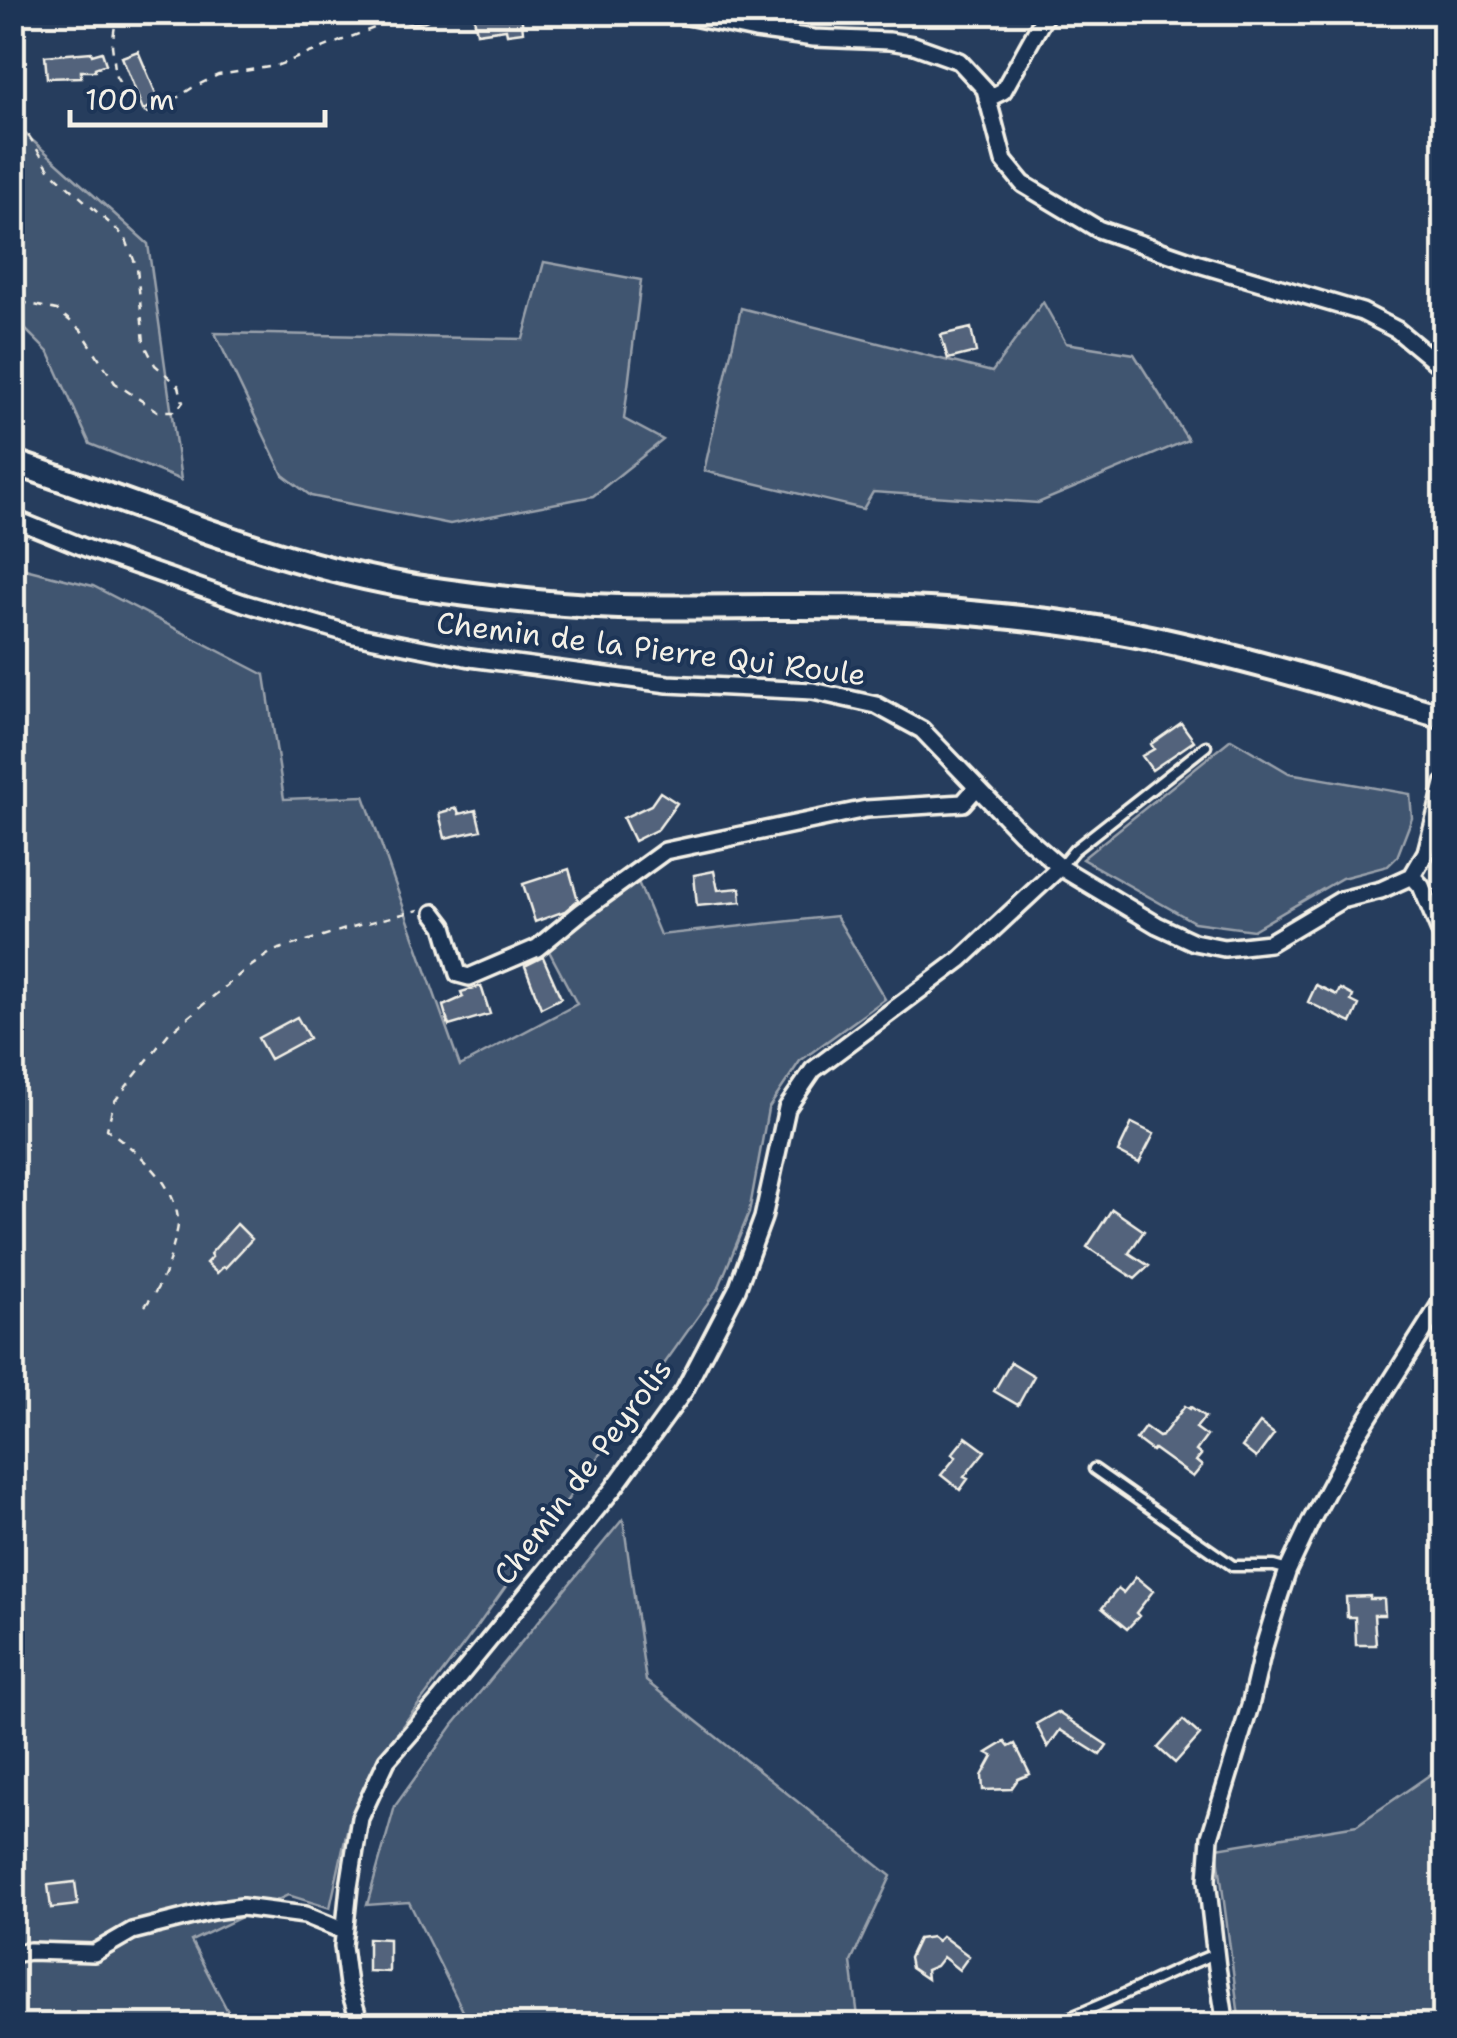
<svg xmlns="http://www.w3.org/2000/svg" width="1457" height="2038" font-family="'Shantell Sans',sans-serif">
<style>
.green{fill:#40546f;stroke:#9aa2ac;stroke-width:2.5}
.building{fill:#52647b;stroke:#f4f1e8;stroke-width:2.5}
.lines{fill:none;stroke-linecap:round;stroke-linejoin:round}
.lane-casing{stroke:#f4f1e8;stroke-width:15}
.street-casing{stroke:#f4f1e8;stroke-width:22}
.primary-casing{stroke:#f4f1e8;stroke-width:30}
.path{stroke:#f4f1e8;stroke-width:2.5;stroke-dasharray:8 8;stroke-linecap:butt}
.lane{stroke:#1d3557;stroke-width:8}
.street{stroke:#1d3557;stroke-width:15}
.primary{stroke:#1d3557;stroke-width:22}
.labels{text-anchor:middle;stroke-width:8;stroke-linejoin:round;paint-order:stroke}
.street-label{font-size:30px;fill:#f4f1e8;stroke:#1d3557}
</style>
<rect width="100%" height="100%" fill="#263d5d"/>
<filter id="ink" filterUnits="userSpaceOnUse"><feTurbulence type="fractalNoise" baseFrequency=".01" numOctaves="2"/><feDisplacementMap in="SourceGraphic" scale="20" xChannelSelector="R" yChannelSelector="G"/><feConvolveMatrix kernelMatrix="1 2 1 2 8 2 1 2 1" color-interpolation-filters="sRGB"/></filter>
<g filter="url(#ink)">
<path class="green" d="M13,123L148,244L181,480L90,444L49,353L13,317Z
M544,262L641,280L624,419L663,440L593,496L450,524L311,496L283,475L215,333L523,339Z
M1043,302L1066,343L1134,354L1188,440L1038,503L873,492L863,509L704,471L741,308L992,372Z
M13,566L93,586L265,675L284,799L364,796L460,1066L577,1004L549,951L636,877L660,935L836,916L885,999L800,1061L768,1109L749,1213L719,1287L477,1627L379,1757L350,1817L330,1908L288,1895L191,1941L235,2025L13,2026Z
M1231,739L1289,773L1410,794L1412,818L1397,857L1388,866L1342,878L1253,930L1194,922L1082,859Z
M623,1519L646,1681L891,1876L851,1962L859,2025H470L409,1902L367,1905L395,1806L453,1725Z
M1444,1765V2025H1240L1217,1848L1357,1825Z"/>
<path class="building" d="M506,12H521L523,32L507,34L506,29L477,33L474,17Z
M138,51L160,103L143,110L122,57Z
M91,52L92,55L102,52L106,64L95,68V71H81V77L47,78L45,56Z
M971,328L976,352L948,359L941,335Z
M1181,723L1194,741L1152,770L1142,756L1154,749L1151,744Z
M660,792L677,803L658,829L634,841L623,818L651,805Z
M457,808L459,814L476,810L481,830L445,838L439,813Z
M569,869L578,900L565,911L535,922L523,884Z
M714,871L718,890L740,888L741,902L697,906L694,875Z
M543,957L561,998L541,1008L525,966Z
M1316,985L1337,995L1340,989L1353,996L1351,1001L1359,1005L1351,1023L1308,1002Z
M481,986L490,1014L449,1026L443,1006L463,997L461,992Z
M297,1017L309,1038L270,1059L258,1038Z
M1132,1123L1154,1134L1139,1163L1118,1152Z
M1112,1209L1144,1231L1129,1253L1149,1266L1135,1279L1087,1247Z
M237,1224L252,1239L225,1268L223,1267L217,1273L206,1263L212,1257L210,1254Z
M1011,1362L1034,1376L1018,1405L994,1391Z
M1185,1406L1190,1409L1191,1407L1205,1417L1196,1428L1207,1436L1196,1451L1201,1455L1196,1461L1202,1466L1193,1477L1154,1449L1152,1451L1136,1439L1145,1427L1159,1437L1162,1436Z
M1260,1423L1274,1434L1256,1458L1242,1447Z
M966,1437L985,1451L964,1477L968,1479L960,1490L941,1475L956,1457L952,1454Z
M1136,1577L1153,1591L1136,1613L1139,1616L1127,1629L1102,1608L1118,1589L1123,1593Z
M1370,1596V1599H1384L1385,1615H1374L1376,1645H1356L1355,1617H1347L1346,1597Z
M1057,1712L1107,1745L1100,1755L1060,1730L1048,1747L1036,1724Z
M1183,1720L1200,1735L1175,1763L1158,1748Z
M1005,1742L1009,1747L1015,1744L1030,1774L1018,1779L1011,1789L983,1790L982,1776L993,1756L987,1753Z
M75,1882L78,1905L51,1908L48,1885Z
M942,1936L969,1956L959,1970L943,1957L936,1966L926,1970L927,1979L911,1968L909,1958L918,1939L932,1937L937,1941Z
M368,1938L389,1939V1972L368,1971Z"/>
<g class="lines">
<g class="lane-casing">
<path id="lane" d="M1060,867L1074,850L1206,746
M1094,1469L1233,1566H1274L1288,1570
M1047,2026C1105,2006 1158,1976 1215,1954"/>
</g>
<g class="street-casing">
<path id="street" d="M668,12L755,30L814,38L889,41L914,45L959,61L985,89L1004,161L1023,184L1098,229L1199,264L1362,312L1397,330L1444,369
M412,14L422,12
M987,99L1003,91L1047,12
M12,518L91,550L244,603L354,635L470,658L668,684L813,691L876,705L922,730L1020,832L1060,867L1157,925L1194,942L1224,948L1269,943L1341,900L1381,890L1412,876L1426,852L1444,784
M1412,876L1421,886L1444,941
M434,913L444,926L458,974L469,977L537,948L581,912L665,851L866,809L963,803L977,787
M12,1954L30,1951L94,1953L132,1931L212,1911L242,1907L305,1915L344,1931
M361,2026L348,1985L343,1946L349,1887L360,1818L387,1760L440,1700L613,1489L684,1391L737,1289L763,1218L787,1108L813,1070L961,959L1060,867
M1226,2026L1217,1967L1207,1880L1210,1837L1250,1706L1263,1650L1279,1597L1288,1570L1311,1521L1356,1437L1444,1298"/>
</g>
<g class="primary-casing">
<path id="primary" d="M12,462C146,506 277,565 416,587C483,597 551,605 619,607C732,609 846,603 959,612C1026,618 1094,625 1160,640C1256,661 1350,690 1444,717"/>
</g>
<path class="path" d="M117,12L112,45L116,77L135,109L147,113L160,109L192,88L218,75L276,66L374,28L395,18
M12,108L49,169L125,237L137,268L144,343L155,365L179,386L183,402L176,411H157L115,383L81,330L57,310L12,300
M145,1306C159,1289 167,1271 172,1250C174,1241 179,1229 178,1219C173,1179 137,1152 107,1129L114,1102L169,1033L244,971L273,951L359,925L419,910"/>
<use href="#lane" class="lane"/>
<use href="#street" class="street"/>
<use href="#primary" class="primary"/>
</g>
</g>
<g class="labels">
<g class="street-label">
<text transform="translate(651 649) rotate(7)" y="10">Chemin de la Pierre Qui Roule</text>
<text transform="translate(583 1472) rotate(-53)" y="10">Chemin de Peyrolis</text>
</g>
</g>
<rect width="1457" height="2038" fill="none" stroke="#1d3557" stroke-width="50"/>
<rect x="25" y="25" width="1407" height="1988" fill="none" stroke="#f4f1e8" stroke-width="4" filter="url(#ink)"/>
<path d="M70 110v15h255v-15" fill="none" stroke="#f4f1e8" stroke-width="5"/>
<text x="85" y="110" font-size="30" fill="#f4f1e8" stroke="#1d3557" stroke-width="8" paint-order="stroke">100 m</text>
</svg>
